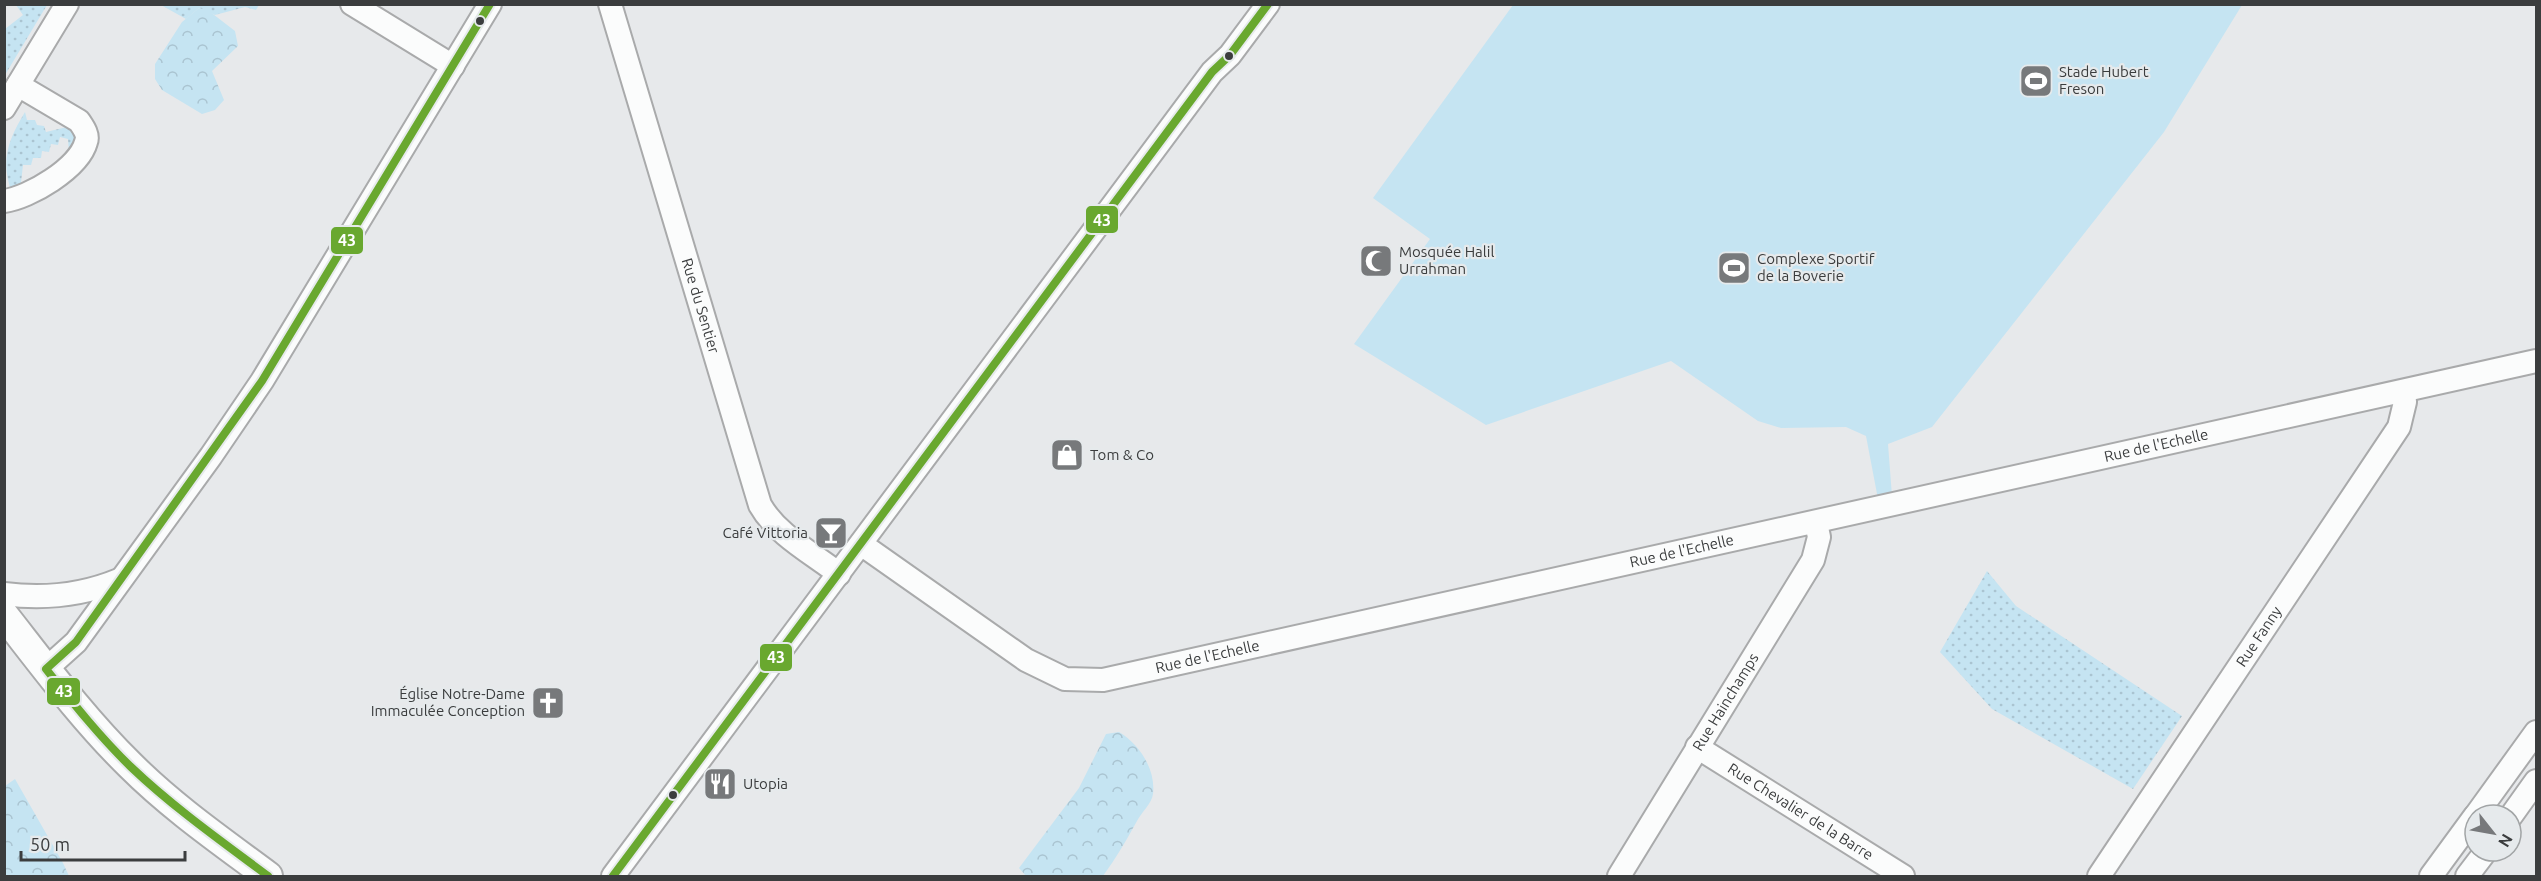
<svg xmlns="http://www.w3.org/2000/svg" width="2541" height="881" font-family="Ubuntu,sans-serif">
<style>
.grass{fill:url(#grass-dots)}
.forest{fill:url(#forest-crowns)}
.pitch{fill:#c5e4f2}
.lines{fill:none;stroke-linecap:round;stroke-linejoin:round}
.minor-casing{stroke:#a9aaab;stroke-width:26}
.major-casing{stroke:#a9aaab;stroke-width:32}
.minor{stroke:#fbfcfc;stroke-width:22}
.major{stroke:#fbfcfc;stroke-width:28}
.bus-1-casing{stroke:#e6eaec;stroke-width:12}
.bus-1{stroke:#69a82f;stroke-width:8}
.bus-dot{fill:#3b3d3e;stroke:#e6eaec;stroke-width:2}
.labels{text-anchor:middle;stroke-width:4.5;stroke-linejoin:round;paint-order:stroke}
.poi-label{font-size:15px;fill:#3b3d3e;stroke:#e6eaec;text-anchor:start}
.street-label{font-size:15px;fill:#3b3d3e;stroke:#e6eaec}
.line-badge{stroke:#e6eaec;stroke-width:2}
.badge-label{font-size:16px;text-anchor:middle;font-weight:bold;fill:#fff}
</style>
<defs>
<pattern id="grass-dots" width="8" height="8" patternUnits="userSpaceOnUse" patternTransform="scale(1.5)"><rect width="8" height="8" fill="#c5e4f2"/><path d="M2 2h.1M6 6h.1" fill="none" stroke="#aac4d1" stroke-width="1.8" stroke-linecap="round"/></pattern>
<pattern id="forest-crowns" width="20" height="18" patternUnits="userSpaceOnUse" patternTransform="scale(1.5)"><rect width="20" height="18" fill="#c5e4f2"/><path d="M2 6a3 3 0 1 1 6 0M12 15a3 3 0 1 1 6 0" fill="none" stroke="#aac4d1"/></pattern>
</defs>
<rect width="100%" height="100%" fill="#e7e9eb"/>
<path class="grass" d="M16,5H47L5,75V29L23,15Z
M161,5H259L256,10L245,7L215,15L199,8L186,19Z
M25,112L27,120H35L37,125L44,126L46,132L67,127L78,134L69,152L68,139L60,137L58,145L51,144L49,152L42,151L41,158H33L31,165H23L20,191L12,193C0,161 8,140 25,112Z
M1987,571L2016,606L2182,716L2133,789L1992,709L1940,652Z"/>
<path class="forest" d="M199,8L209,11L235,31L238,46L212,71L224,100L215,110L202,114L162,90L155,79V64L182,22Z
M1119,732C1139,744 1156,769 1153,794C1152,803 1141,813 1137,821C1126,841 1116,858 1103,876H1026L1019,868L1079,788L1106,734Z
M15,779L63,863L69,876H5V786Z"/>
<path class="pitch" d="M1513,5H2242L2164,132L1932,427L1888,444L1892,496L1878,499L1866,436L1846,427L1781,428L1758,421L1671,361L1486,425L1354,344L1430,239L1373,198Z"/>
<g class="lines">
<g class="minor-casing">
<g id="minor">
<path d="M352,4L453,66"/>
<path id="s1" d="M610,4L760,505C777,535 812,553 839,574"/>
<path d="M4,108L67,4"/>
<path d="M4,201C29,198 79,168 86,142C89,135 83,127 79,121L18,85"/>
<path id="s2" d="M861,544L1026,660L1065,679L1103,680L2536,361"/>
<path d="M4,594C43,599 83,595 119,580"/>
<path d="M46,669L76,642L211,456L262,381L490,4"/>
<path id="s3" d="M1697,747L1903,876"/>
<path d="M2476,815L2536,732"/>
<path d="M2511,816L2536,781"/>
<path d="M613,876L1212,72L1230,55L1268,4"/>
<path id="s4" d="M1619,876L1813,560L1819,537L1816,523"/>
<path id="s5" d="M2099,876L2399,427L2405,402L2404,391"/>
<path d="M2431,876L2475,816"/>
<path d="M2467,876L2486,851"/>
</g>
</g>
<g class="major-casing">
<path id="major" d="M4,615C44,666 83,719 130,765C172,807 221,841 268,876"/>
</g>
<use href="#minor" class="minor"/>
<use href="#major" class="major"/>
<g class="bus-1-casing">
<path id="bus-1" d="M268,876C221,841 173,807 131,767C100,737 73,703 46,669L76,642L262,381L490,4
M613,876L1212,72L1230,55L1268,4"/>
</g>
<use href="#bus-1" class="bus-1"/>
</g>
<defs>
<g id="stadium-square" transform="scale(1.725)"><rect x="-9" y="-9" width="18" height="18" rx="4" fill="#77797b" stroke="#e6eaec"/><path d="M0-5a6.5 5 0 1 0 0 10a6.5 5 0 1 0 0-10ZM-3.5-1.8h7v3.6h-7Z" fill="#fff"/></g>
<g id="mosque-square" transform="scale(1.725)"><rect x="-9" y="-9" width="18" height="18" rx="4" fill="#77797b" stroke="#e6eaec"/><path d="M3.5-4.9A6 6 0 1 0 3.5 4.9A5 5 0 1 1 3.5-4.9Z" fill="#fff"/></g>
<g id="shop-square" transform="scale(1.725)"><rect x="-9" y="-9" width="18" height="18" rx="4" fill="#77797b" stroke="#e6eaec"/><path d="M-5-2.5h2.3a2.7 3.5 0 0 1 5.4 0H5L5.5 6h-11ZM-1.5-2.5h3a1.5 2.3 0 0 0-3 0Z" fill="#fff"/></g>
<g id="bar-square" transform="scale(1.725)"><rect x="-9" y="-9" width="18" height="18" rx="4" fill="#77797b" stroke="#e6eaec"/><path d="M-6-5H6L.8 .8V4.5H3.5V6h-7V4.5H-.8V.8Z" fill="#fff"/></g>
<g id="church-square" transform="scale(1.725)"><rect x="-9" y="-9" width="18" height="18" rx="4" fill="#77797b" stroke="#e6eaec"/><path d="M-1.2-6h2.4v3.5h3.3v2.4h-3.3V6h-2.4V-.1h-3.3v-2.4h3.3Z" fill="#fff"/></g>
<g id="restaurant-square" transform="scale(1.725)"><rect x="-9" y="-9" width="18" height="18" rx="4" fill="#77797b" stroke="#e6eaec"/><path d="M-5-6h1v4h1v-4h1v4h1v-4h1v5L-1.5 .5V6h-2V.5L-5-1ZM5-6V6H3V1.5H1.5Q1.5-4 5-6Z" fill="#fff"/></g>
</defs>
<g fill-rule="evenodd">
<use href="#stadium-square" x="2036" y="81"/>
<use href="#mosque-square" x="1376" y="261"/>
<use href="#stadium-square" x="1734" y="268"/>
<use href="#shop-square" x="1067" y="455"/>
<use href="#bar-square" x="831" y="533"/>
<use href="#church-square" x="548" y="703"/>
<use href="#restaurant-square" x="720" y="784"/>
</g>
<g class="bus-dot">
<circle cx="480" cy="21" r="5"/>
<circle cx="1229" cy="56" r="5"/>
<circle cx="673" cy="795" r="5"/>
</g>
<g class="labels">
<g class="poi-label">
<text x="2059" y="77">Stade Hubert<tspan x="2059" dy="17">Freson</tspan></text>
<text x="1399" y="257">Mosquée Halil<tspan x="1399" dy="17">Urrahman</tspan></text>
<text x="1757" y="264">Complexe Sportif<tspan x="1757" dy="17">de la Boverie</tspan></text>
<text x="1090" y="460">Tom &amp; Co</text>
<text x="808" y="538" text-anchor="end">Café Vittoria</text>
<text x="525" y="699" text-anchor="end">Église Notre-Dame<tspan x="525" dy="17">Immaculée Conception</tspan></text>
<text x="743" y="789">Utopia</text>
</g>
<g class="street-label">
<text dy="5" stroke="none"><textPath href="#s1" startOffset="315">Rue du Sentier</textPath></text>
<text dy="5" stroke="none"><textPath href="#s2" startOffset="1362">Rue de l'Echelle</textPath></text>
<text dy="5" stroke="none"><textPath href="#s2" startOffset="876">Rue de l'Echelle</textPath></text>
<text dy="5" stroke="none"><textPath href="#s5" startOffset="288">Rue Fanny</textPath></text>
<text dy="5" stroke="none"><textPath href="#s2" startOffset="390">Rue de l'Echelle</textPath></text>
<text dy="5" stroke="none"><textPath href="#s4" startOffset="204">Rue Hainchamps</textPath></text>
<text dy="5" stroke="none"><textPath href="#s3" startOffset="122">Rue Chevalier de la Barre</textPath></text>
</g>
</g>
<g class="line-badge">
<rect x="1085" y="205" width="34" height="29" rx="6" fill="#69a82f"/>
<rect x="330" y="226" width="34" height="29" rx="6" fill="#69a82f"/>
<rect x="759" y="643" width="34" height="29" rx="6" fill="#69a82f"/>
<rect x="46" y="677" width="35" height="29" rx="6" fill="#69a82f"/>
</g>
<g class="badge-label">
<text x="1102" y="226">43</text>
<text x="347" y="246">43</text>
<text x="776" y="663">43</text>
<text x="64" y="697">43</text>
</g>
<rect width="2541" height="881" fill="none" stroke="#3b3d3e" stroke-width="12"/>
<g transform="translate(2493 833) rotate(121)"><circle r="28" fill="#e6eaec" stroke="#a2a5a6" stroke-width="1.5"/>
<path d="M0-4.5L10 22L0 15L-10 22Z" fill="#77797b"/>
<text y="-9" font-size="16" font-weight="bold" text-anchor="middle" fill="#3b3d3e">N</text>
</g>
<path d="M21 851v9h164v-9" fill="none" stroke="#3b3d3e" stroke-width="3"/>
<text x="30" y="851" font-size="18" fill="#3b3d3e" stroke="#e6eaec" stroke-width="4.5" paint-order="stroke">50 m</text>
</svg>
